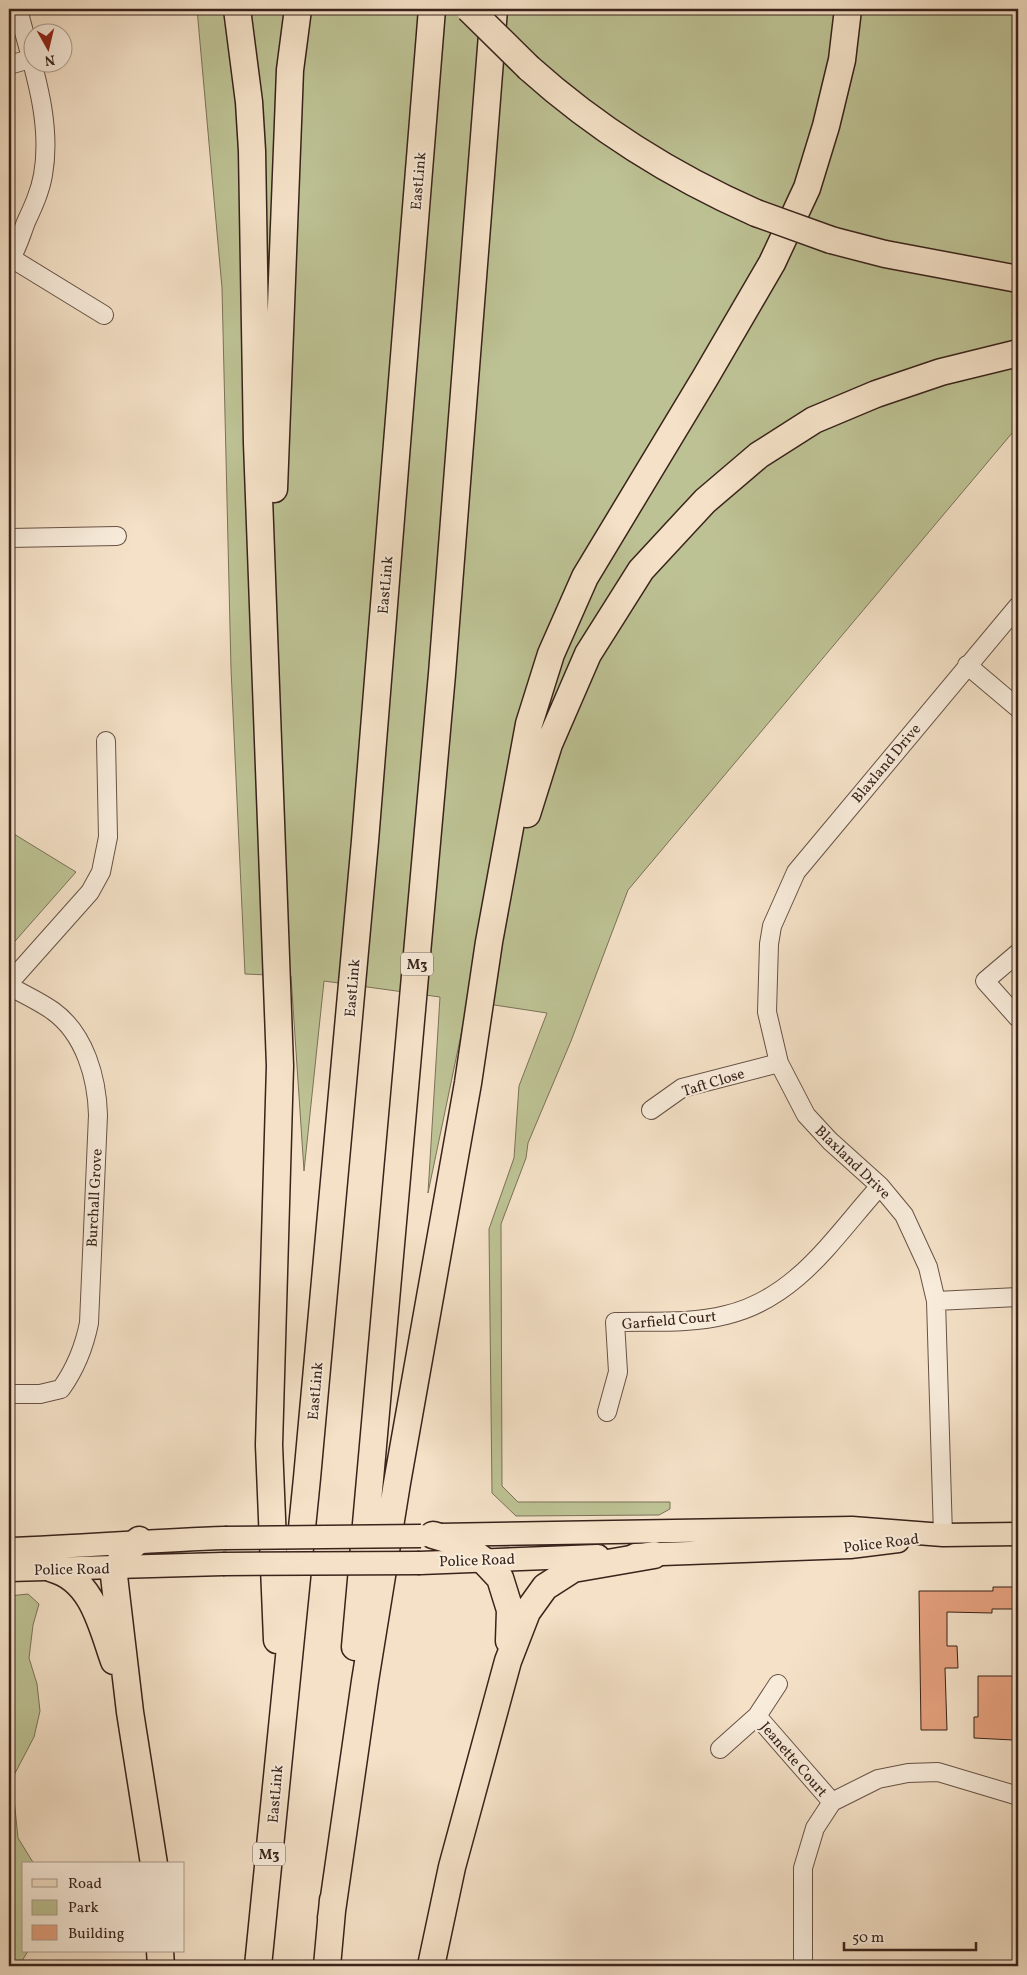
<svg xmlns="http://www.w3.org/2000/svg" width="1027" height="1975" font-family="Vollkorn,serif">
<style>
.green{fill:#bdc294;stroke:#7b7258}
.building{fill:#e6a27f;stroke:#39231b}
.lines{fill:none;stroke-linecap:round;stroke-linejoin:round}
.minor-casing{stroke:#685246;stroke-width:20}
.major-casing{stroke:#39231b;stroke-width:25}
.highway-casing{stroke:#39231b;stroke-width:29}
.minor{stroke:#f8ecdb;stroke-width:18}
.major{stroke:#f4e1c7;stroke-width:22}
.highway{stroke:#f4e1c7;stroke-width:26}
.major-bridge-casing{stroke:#39231b;stroke-width:25;stroke-linecap:butt}
.highway-bridge-casing{stroke:#39231b;stroke-width:29;stroke-linecap:butt}
.major-bridge{stroke:#f4e1c7;stroke-width:22}
.highway-bridge{stroke:#f4e1c7;stroke-width:26}
.labels{text-anchor:middle;stroke-width:4;stroke-linejoin:round;paint-order:stroke}
.shield{fill:#f8ecdb;stroke:#725f55;stroke-width:1}
.shield-label{font-size:14px;font-weight:bold;fill:#39231b}
.street-label{font-size:15px;fill:#39231b;stroke:#f8ecdb}
</style>
<rect width="100%" height="100%" fill="#f4e1c7"/>
<filter id="stains"><feTurbulence type="fractalNoise" baseFrequency=".004" numOctaves="4"/><feColorMatrix values="0 0 0 0 .2 0 0 0 0 .09 0 0 0 0 .02 0 0 0 .5 -.17"/></filter>
<radialGradient id="worn" r=".72"><stop offset=".6" stop-color="#630" stop-opacity="0"/><stop offset="1" stop-color="#630" stop-opacity=".3"/></radialGradient>
<path class="green" d="M197,9H1018V426L628,890L571,1041L528,1143L526,1158L501,1224L502,1486L518,1502H670V1509L659,1515L516,1516L492,1493L489,1229L514,1158L519,1086L547,1013L468,1001L428,1193L440,997L324,981L304,1171L291,976L245,974L231,669L222,288Z
M9,831L76,872L9,948Z
M28,1594L39,1604L33,1625L29,1658L37,1684L40,1711L34,1737L12,1779L18,1838L34,1864H24V1951H28L19,1966H9V1596Z"/>
<path class="building" d="M993,1587H1018V1609H992V1613L947,1612V1646H957L958,1668H945L947,1730H921L919,1591H993Z
M978,1676H1015L1013,1740L974,1738V1717H978Z"/>
<g class="lines">
<g class="minor-casing">
<path id="minor" d="M9,65L30,59
M11,258L104,315
M9,261C17,250 21,235 26,222C33,207 40,192 43,175C53,119 31,62 18,9
M9,538L117,536
M967,665L1018,708
M1018,953L985,981L1018,1018
M9,983L90,892L101,872L108,837L106,741
M9,986C23,994 39,1001 53,1011C85,1034 97,1078 98,1115L89,1323C84,1348 76,1368 61,1389L40,1394H9
M651,1110L682,1088L779,1063
M936,1301L1018,1297
M607,1412L618,1372L615,1322C651,1321 691,1324 726,1315C797,1298 833,1238 880,1186
M943,1535L936,1301L928,1267L904,1215L880,1186L830,1141L806,1115L779,1063L767,1012L769,944L772,926L796,872L1018,606
M757,1716L832,1802
M720,1749L757,1716L778,1684
M803,1966V1868L815,1828L832,1802L878,1779L908,1773L938,1772L1018,1796"/>
</g>
<g class="major-casing">
<path id="major" d="M439,1535L852,1528L943,1535L1018,1534
M9,1549C81,1547 152,1540 225,1538
M635,1555L850,1547L898,1541
M420,1563L598,1556
M9,1570L223,1564"/>
</g>
<g class="highway-casing">
<path id="highway" d="M237,9L249,102L252,151L257,443L280,1066L269,1445L277,1640
M529,68C597,129 672,176 756,213
M831,240L885,254L1018,279
M274,489L290,70L298,9
M527,814L549,744L588,654L641,570L705,501L759,455L814,420L876,394L941,372L1018,353
M433,1535L460,1543L483,1560L500,1578L510,1610L509,1641
M139,1540L124,1553L114,1576L130,1712L154,1864
M53,1569C93,1580 102,1628 114,1661
M355,1647L442,674L494,9
M331,1918L365,1681L397,1483L468,1083L489,942L529,724L551,654L585,577L705,378L772,263L807,188L826,126L842,60L848,9
M160,1951L161,1966
M258,1966L307,1478L365,841L432,9
M327,1966L333,1900
M431,1966L452,1867L508,1661L527,1612L545,1587L573,1569L654,1555"/>
</g>
<use href="#minor" class="minor"/>
<use href="#major" class="major"/>
<use href="#highway" class="highway"/>
<g class="major-bridge-casing">
<path id="major-bridge" d="M225,1538L421,1536
M223,1564L420,1563"/>
</g>
<g class="highway-bridge-casing">
<path id="highway-bridge" d="M469,9L529,68
M756,213L831,240"/>
</g>
<use href="#major-bridge" class="major-bridge"/>
<use href="#highway-bridge" class="highway-bridge"/>
</g>
<g class="labels">
<g class="shield">
<rect x="401" y="952.5" width="32" height="23" rx="4"/>
<rect x="253" y="1842.5" width="32" height="23" rx="4"/>
</g>
<g class="shield-label">
<text x="417" y="969">M3</text>
<text x="269" y="1859">M3</text>
</g>
<g class="street-label">
<text transform="translate(418 181) rotate(-85)" y="5">EastLink</text>
<text transform="translate(385 585) rotate(-85)" y="5">EastLink</text>
<text transform="translate(886 763) rotate(-50)" y="5">Blaxland Drive</text>
<text transform="translate(352 988) rotate(-85)" y="5">EastLink</text>
<text transform="translate(713 1082) rotate(-17)" y="5">Taft Close</text>
<text transform="translate(853 1162) rotate(44)" y="5">Blaxland Drive</text>
<text transform="translate(94 1198) rotate(-87)" y="5">Burchall Grove</text>
<text transform="translate(669 1320) rotate(-5)" y="5">Garfield Court</text>
<text transform="translate(315 1391) rotate(-85)" y="5">EastLink</text>
<text transform="translate(881 1543) rotate(-7)" y="5">Police Road</text>
<text transform="translate(477 1560) rotate(-2)" y="5">Police Road</text>
<text transform="translate(72 1569) rotate(-1)" y="5">Police Road</text>
<text transform="translate(794 1759) rotate(49)" y="5">Jeanette Court</text>
<text transform="translate(275 1794) rotate(-85)" y="5">EastLink</text>
</g>
</g>
<rect width="1027" height="1975" fill="none" stroke="#f4e1c7" stroke-width="30"/>
<rect x="10" y="10" width="1007" height="1955" fill="none" stroke="#39231b" stroke-width="2.5"/>
<rect x="15" y="15" width="997" height="1945" fill="none" stroke="#39231b"/>
<rect x="22" y="1862" width="162" height="90" fill="#f8ecdb" stroke="#ac9c8e"/>
<rect x="32" y="1879" width="25" height="8" fill="#f4e1c7" stroke="#ac9c8e"/>
<text x="68" y="1888" font-size="15" fill="#39231b">Road</text>
<rect x="32" y="1900" width="25" height="15" fill="#bdc294" stroke="#ac9c8e"/>
<text x="68" y="1912" font-size="15" fill="#39231b">Park</text>
<rect x="32" y="1925" width="25" height="15" fill="#e6a27f" stroke="#ac9c8e"/>
<text x="68" y="1938" font-size="15" fill="#39231b">Building</text>
<g transform="translate(48 48) rotate(172)"><circle r="24" fill="#f8ecdb" stroke="#ac9c8e"/>
<path d="M0-4L9 19L0 12L-9 19Z" fill="#8f2418"/>
<text y="-8" font-size="14" font-weight="bold" text-anchor="middle" fill="#39231b">N</text>
</g>
<path d="M844 1942v8h132v-8" fill="none" stroke="#39231b" stroke-width="2.5"/>
<text x="852" y="1942" font-size="15" fill="#39231b" stroke="#f8ecdb" stroke-width="4" paint-order="stroke">50 m</text>
<rect width="100%" height="100%" filter="url(#stains)"/>
<rect width="100%" height="100%" fill="url(#worn)"/>
</svg>
